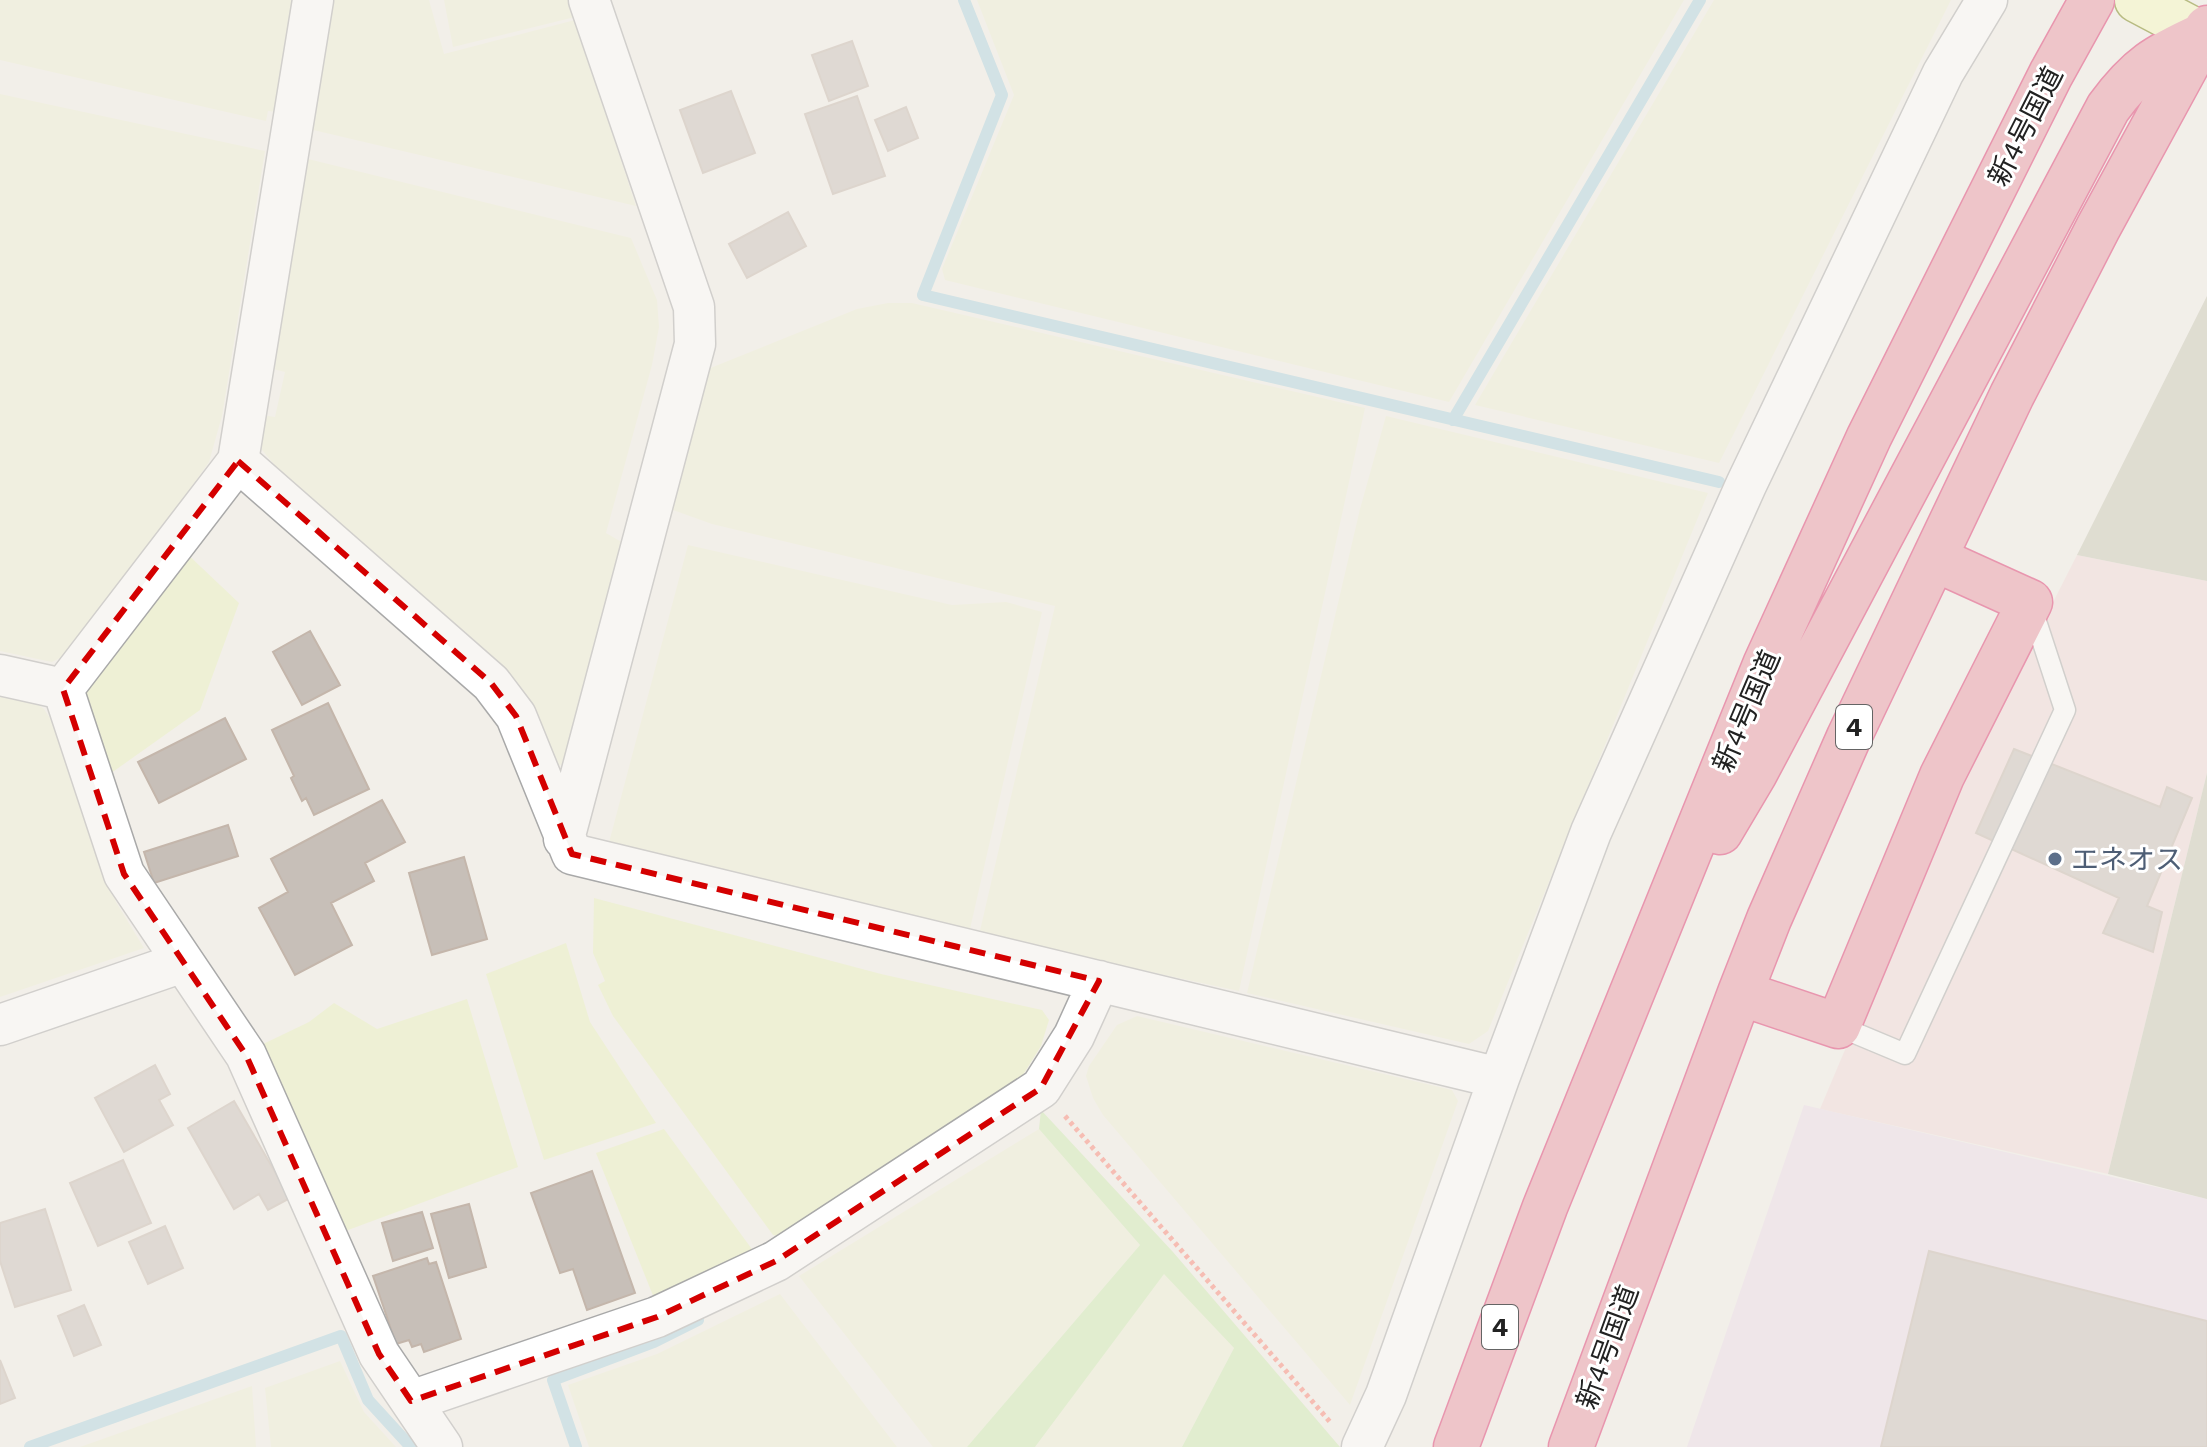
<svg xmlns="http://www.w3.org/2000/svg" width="2207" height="1447" font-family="'Work Sans','Noto Sans JP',sans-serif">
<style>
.commercial{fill:#f2dad9}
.industrial{fill:#ebdbe8}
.construction{fill:#c7c7b4}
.farmland{fill:#eef0d5}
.grass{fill:#cdebb0}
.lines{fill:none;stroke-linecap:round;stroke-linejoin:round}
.stream{stroke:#aad3df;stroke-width:12}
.building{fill:#c7bfb8;stroke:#c4b6ab;stroke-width:2}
.lane-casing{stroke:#a9a9a9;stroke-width:23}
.street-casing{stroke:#a9a9a9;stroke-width:43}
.secondary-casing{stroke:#707d05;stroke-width:47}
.highway-casing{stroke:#dc2a67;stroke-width:47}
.path{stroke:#fa8072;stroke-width:5;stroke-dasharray:4 4;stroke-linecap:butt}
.lane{stroke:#fff;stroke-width:20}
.street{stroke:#fff;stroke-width:40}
.secondary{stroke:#f7fabf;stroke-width:44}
.highway{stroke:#e892a2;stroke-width:44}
.marked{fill:none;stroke:#d40000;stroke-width:6;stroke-dasharray:16 10;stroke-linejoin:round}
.service-dot{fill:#5c6f8a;stroke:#fff;stroke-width:3}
.labels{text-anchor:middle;stroke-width:6;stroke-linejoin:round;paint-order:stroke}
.shield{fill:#fff;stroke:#646464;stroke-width:2}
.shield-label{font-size:26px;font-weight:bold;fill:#222}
.street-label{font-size:28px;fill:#222;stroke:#fff}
.service-label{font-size:28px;fill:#4e5e75;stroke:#fff;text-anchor:start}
</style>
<rect width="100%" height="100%" fill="#f2efe9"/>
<path class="commercial" d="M2077,555L2207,581V773L2108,1174L1820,1109L1939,827Z"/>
<path class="industrial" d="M1804,1105L2207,1199V1447H1687Z"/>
<path class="construction" d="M2207,296V581L2077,555Z
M2207,773V1199L2108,1174Z"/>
<path class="farmland" d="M0,0H295L278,112L268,111L266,121L0,60Z
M333,0H429L444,54L575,20L636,206L309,129Z
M444,0H573L579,16L453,47Z
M977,0H1684L1449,402L945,280L942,269L1014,95Z
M1714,0H1951L1719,463L1475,405Z
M0,94L265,151L222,416L209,462L78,649L52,662L0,651Z
M308,159L631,238L657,300L659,327L652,365L606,533L625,544L570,764L547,766L525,696L517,682L299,494L257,444L262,415L275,417L285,372L269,368Z
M888,303H912L1365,408L1239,991L979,935L1055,606L712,524L673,510L703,371L857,309Z
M1386,416L1708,493L1488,1031L1469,1044L1247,993L1360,509Z
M688,545L952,605L1006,602L1042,612L970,929L887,915L607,850Z
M182,549L239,603L200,710L107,776L83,704L89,678Z
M0,692L29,698L44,709L57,729L116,902L144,948L0,997Z
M594,898L881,974L1042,1010L1049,1020L1041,1046L1018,1083L783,1237L773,1235L613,1016L598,985L605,981L593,953Z
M566,943L590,1022L656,1123L544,1160L486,974Z
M467,999L518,1167L340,1233L259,1046L309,1022L334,1003L377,1029Z
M1137,1016L1452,1090L1458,1101L1350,1405L1103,1115L1093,1098L1086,1076L1089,1066L1117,1025Z
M664,1129L754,1252L656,1303L596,1153Z
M1039,1129L1140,1245L967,1447H933L799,1276Z
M1164,1273L1234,1348L1182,1447H1035Z
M780,1294L897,1447H589L568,1385L657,1354Z
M340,1361L364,1412L396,1447H271L265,1388Z
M252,1386L256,1447H80Z"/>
<path class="grass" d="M1041,1110L1173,1252L1340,1447H1182L1234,1348L1164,1274L1035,1447H967L1140,1245L1039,1129Z"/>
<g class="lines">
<path class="stream" d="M964,0L1002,95L923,295L1719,482
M1453,420L1700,0
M30,1447L341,1336L368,1400L411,1447
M576,1447L553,1380L654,1342L698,1320"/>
</g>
<path class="building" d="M852,41L868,86L829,101L812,55Z
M731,91L755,153L703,173L680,110Z
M857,96L885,176L833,194L805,114Z
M906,107L918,138L888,151L875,120Z
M788,212L806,246L747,278L729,244Z
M310,631L340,685L302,705L273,652Z
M328,703L369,789L314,815L306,798L302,801L291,778L294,776L272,730Z
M225,718L246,759L159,803L138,762Z
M2014,749L2160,807L2167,787L2192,798L2147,906L2162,912L2153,952L2103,933L2119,898L1976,833Z
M382,800L405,842L365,863L374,881L331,903L352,945L295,975L259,908L288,892L271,859Z
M228,825L238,856L154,883L144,852Z
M464,857L487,939L432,955L409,873Z
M155,1065L170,1094L159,1100L173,1125L124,1152L95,1098Z
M234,1101L290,1198L268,1210L259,1194L234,1209L188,1128Z
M123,1160L151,1223L98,1246L70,1183Z
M592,1171L635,1293L587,1310L573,1269L560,1273L531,1193Z
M469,1204L486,1267L449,1278L431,1214Z
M45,1209L71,1290L15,1307L0,1261V1223Z
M422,1212L433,1248L393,1261L382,1223Z
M165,1226L183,1268L148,1284L129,1242Z
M1929,1251L2207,1321V1447H1881Z
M427,1258L429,1264L436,1262L461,1339L424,1352L421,1344L412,1347L409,1340L396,1344L373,1276Z
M84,1305L101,1345L74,1356L58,1316Z
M0,1360L15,1398L0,1404Z"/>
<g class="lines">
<g class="lane-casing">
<path id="lane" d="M1838,1026L1905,1054L2065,710L2031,606"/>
</g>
<g class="street-casing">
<path id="street" d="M238,461L491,683L516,716L572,854L1499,1078
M0,675L63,689
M63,689L124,874L246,1055L379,1354L442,1447
M63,689L238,461L313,0
M564,839L695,344L694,307L589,0
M0,1025L183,962
M411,1401L657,1317L776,1261L1041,1088L1074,1036L1099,981
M1362,1447L1386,1395L1499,1078L1591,832L1746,485L1943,73L1987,0"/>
</g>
<g class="secondary-casing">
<path id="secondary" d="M2137,0L2207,37"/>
</g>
<g class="highway-casing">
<path id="highway" d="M1720,832L1755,773L2108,108C2138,67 2157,56 2203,35
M1740,993L1838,1026L1942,776L2030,602L1935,559
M1456,1447L1545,1207L1765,665L1869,437L2051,74L2092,0
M1571,1447L1740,993L1769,919L1849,737L2012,395L2098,228L2207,28"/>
</g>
<path class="path" d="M1065,1116L1331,1423"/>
<use href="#lane" class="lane"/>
<use href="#street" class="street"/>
<use href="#secondary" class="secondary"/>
<use href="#highway" class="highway"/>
</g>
<path d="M0 0H2207V1447H0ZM238,461L491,683L516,716L572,854L1099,981L1041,1088L776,1261L657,1317L411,1401L379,1354L246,1055L124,874L63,689Z" fill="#f2efe9" fill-opacity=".55" fill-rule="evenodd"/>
<path class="marked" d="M238,461L491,683L516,716L572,854L1099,981L1041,1088L776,1261L657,1317L411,1401L379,1354L246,1055L124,874L63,689Z"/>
<circle class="service-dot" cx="2055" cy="859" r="8"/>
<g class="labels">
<g class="shield">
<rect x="1836" y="705" width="36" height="44" rx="6"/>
<rect x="1482" y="1305" width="36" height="44" rx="6"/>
</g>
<g class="shield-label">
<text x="1854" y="736">4</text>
<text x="1500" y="1336">4</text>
</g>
<g class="street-label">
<text transform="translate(2025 126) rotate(-63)" y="10">新4号国道</text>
<text transform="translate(1746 711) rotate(-67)" y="10">新4号国道</text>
<text transform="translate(1607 1347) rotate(-70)" y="10">新4号国道</text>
</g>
<g class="service-label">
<text x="2071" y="869">エネオス</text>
</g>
</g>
</svg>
